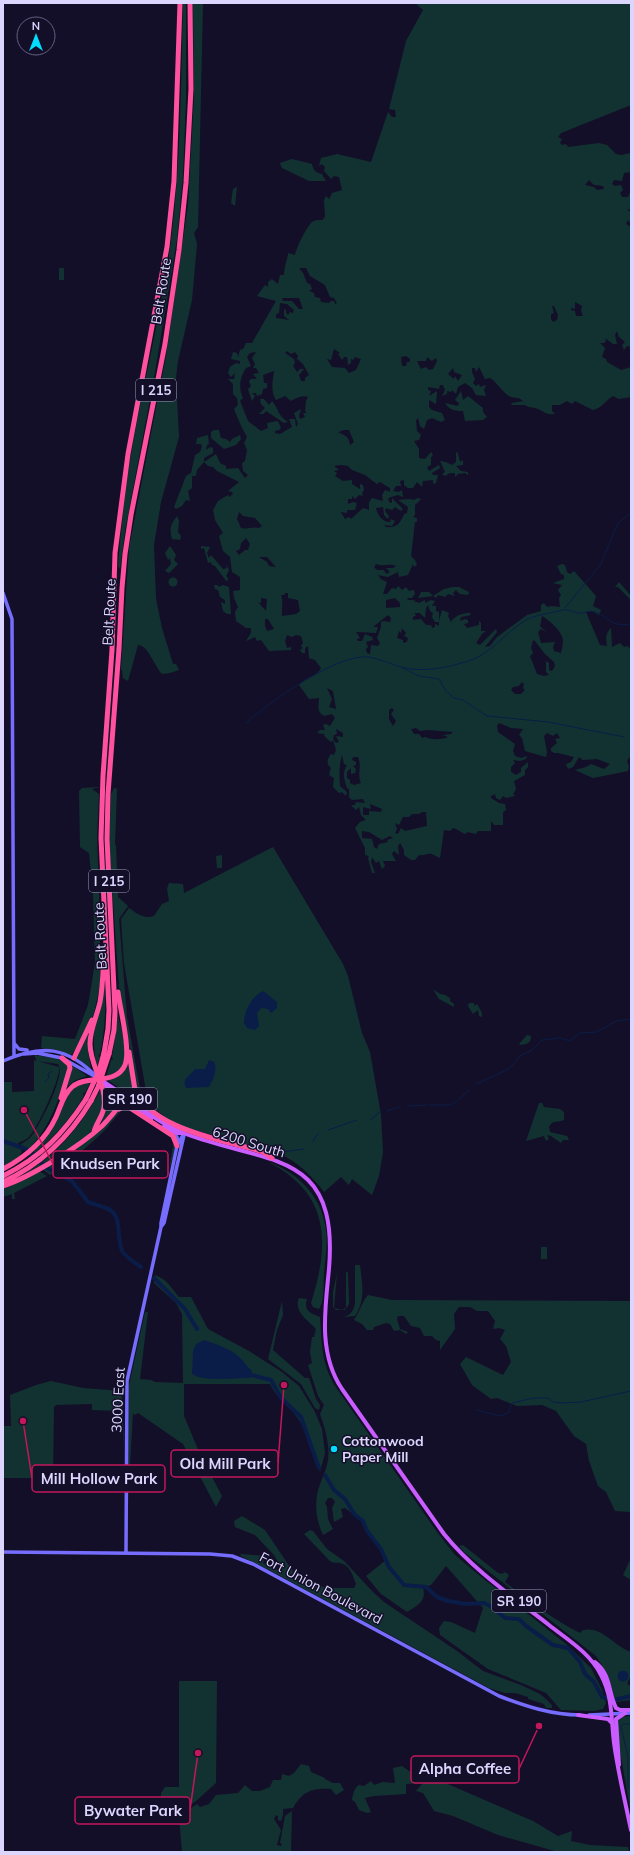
<svg xmlns="http://www.w3.org/2000/svg" width="634" height="1855" font-family="Mulish,sans-serif">
<style>
.green{fill:#123232;fill-rule:evenodd}
.water{fill:#091d48}
.lines{fill:none;stroke-linecap:round;stroke-linejoin:round}
.stream{stroke:#091d48;stroke-width:1}
.river{stroke:#091d48;stroke-width:4}
.secondary{stroke:#766dff;stroke-width:3.5}
.primary{stroke:#c95dff;stroke-width:4}
.motorway{stroke:#ff519e;stroke-width:5}
.motorway-bridge{stroke:#ff519e;stroke-width:5}
.poi-dot{fill:#02dcff;stroke:#140f28;stroke-width:1.5}
.labels{text-anchor:middle;stroke-width:3;stroke-linejoin:round;paint-order:stroke}
.shield{fill:#140f28;stroke:#a09abe;stroke-width:1}
.shield-label{font-size:13px;font-weight:bold;fill:#dcd6ff}
.street-label{font-size:14px;fill:#dcd6ff;stroke:#140f28}
.poi-label{font-size:14px;font-weight:bold;fill:#dcd6ff;stroke:#140f28;text-anchor:start}
.leader{fill:none;stroke:#c2185b;stroke-width:1.5}
.callout-dot{fill:#c2185b;stroke:#140f28;stroke-width:1.5}
.callout{fill:#140f28;stroke:#c2185b;stroke-width:1.5}
.callout-label{font-size:15px;text-anchor:middle;font-weight:bold;fill:#dcd6ff}
</style>
<rect width="100%" height="100%" fill="#140f28"/>
<path class="green" d="M183,3H186V100L183,176L177,239L154,378L125,531L120,569L118,566C121,525 126,484 133,443C145,376 162,309 171,241C181,162 181,82 183,3Z
M193,3H203L198,227L194,233L197,244L192,300L178,361L176,378L179,437L161,502L154,545L156,599L162,628L173,664H176L179,670L170,673L162,674C155,667 148,645 138,645L128,681L123,678L122,670H121L129,548L166,356L188,205L194,97Z
M415,3H631V105L561,133L558,137L562,139L560,143L562,145L566,144L568,147L599,143L607,145L616,154L621,155L631,153V172L624,173L622,181L614,180L612,184L615,186L621,185L623,190L620,193L622,197H628L631,190V208L627,211H631V224L628,220L626,224L631,227V347L627,346L624,350L622,345L625,342L619,337L617,331L615,335L617,344H613L605,338L606,341L604,343H600L605,348L602,357L606,359L607,362L621,370L631,367V397L619,399L613,396C606,400 602,408 593,410L575,401L572,404L567,401L560,405H552V411L555,414C544,415 545,411 535,408C531,407 529,408 525,405H511L512,403L523,401C518,396 514,399 509,396C502,392 497,382 490,378L485,379L479,367L476,372L475,368H472V372L475,379L473,383L476,386L479,384L480,387L486,385L484,390L486,396L476,395L472,388L465,383L458,387L456,394L452,390L451,392L447,391V394L442,396L445,390L443,385H440L439,389L428,387V390L431,391L429,396L437,391L436,404L429,400V407L432,410L442,413L445,420L441,422L432,418L427,420L424,429L420,426L418,418L416,420L417,431L421,435L419,440L414,441L419,449V458L425,459L431,452L433,455L431,457V465L427,467L429,471L439,465L440,468L432,473L433,475H438L436,483L433,484V480L423,481L422,487L417,482L413,488H408L404,485V480L400,481L401,486H396L393,491L399,492L402,490L403,497L398,495L388,498L389,502L392,503V498L403,509L401,511L395,507L392,510L386,508L385,511L389,516L388,519L384,515L383,507L376,508C377,514 382,522 390,522L391,519L395,521L392,526L384,525L386,527C397,528 400,524 404,514L407,513L408,507L398,500L409,499L414,500L418,498L421,499L415,505V515L413,517L417,518V522H415L411,556L415,560L417,565L414,567L413,564L408,575L399,577L398,572L388,577L378,575L381,579L387,582L383,594H387L392,588L396,589L398,586L402,590L406,587L409,591L414,590L415,594L412,598H407L408,600H416L413,601L419,603L425,600V603L431,600L435,601L432,606H436V611L439,612V621L442,610L449,613L448,616L451,622C455,615 463,613 470,613L471,615L461,617L460,621L465,619L468,620V623L464,624L467,628L479,625V621L481,623V631H486L482,634L476,643L480,645L496,629L497,632L485,647L490,646L497,637L527,615L541,611V605L544,603L547,607L551,606L560,607L559,598L561,595L558,590L562,585L553,583L564,579V575L561,574L557,566L562,564L565,565L567,572L570,574L574,571L596,596L593,606L601,610L599,615L592,611L586,612L600,645L607,646C606,638 605,634 611,628L612,647L620,643L624,647L627,646L631,649V755L627,761L629,766L628,771L593,778L575,770L586,767L591,764L604,769L610,764L597,759L583,760L579,757L573,767L568,769L566,764L571,762L574,757L558,753H554L551,751V748L557,743L555,739L560,738L557,733L553,736L547,733L544,736L547,752L546,757L525,751L522,738L519,735L523,729L511,728L499,723L497,726L498,732L515,744L513,751L515,756L521,758L527,756L526,759L520,761L513,760L515,763L511,767V772L516,775L521,772V768L528,762V767L525,770V775L514,781L516,789L513,794L515,796L506,798L503,796L500,800L496,798L495,794L491,796V798L499,803L505,804L506,810L503,812V825H494L491,821V831H478L476,834L467,832L466,834C461,833 458,829 453,828L450,831L444,830L440,858C437,857 434,855 432,854C427,853 424,856 419,855L415,860H411L404,855V850L400,843L398,846L399,855L394,851L392,854L396,861H383L385,866L382,869L379,861L376,863L372,857L371,862L375,873H372L368,858L369,856L365,855V848L355,828L360,822L366,820L361,815L359,807L356,810L351,805H355L356,802L365,803L363,799L352,800L349,797V789L347,788C344,779 342,773 347,765L344,764L342,755C339,764 339,776 340,786L347,792L346,796L342,792L339,793L333,787L334,778L329,775L331,768C326,764 327,759 331,754L334,755L336,750L333,740L331,742L325,737L324,734L317,733L320,730H325L323,725L326,724L330,726L335,718L332,714L324,716C316,711 319,706 319,698L309,699L299,685C305,677 316,678 321,668L315,660L309,658L308,646L305,648V653H302L300,650L303,648L301,646L303,643L301,636L296,635L292,637L287,635L285,641L287,648L291,647V650L269,651L261,640L257,641L255,637L246,641L251,633V628H246L236,621L235,612L238,607L234,598L233,591L240,590V577L232,572L230,557L223,551L219,536L223,533L215,520L213,510L218,501L228,495L229,497L233,494L232,492L228,491L239,482L217,471L213,467L208,466L204,462L197,470L196,476H192V488L188,491L190,501L186,500L182,506L176,509L174,507L186,476L191,473L195,455L200,452L202,447L201,444H196L197,438L208,435L209,444L207,445L206,450L210,447L213,448V453L204,458V462L216,454L220,463L226,466V469L238,468L245,478L248,475L243,471L242,463L245,461L247,450L244,443L247,437L241,426L234,409L238,405L237,398L233,394V384L228,379H234L235,373L231,377L228,373L230,367L236,363L240,364V361L231,359L233,352L237,353L238,357L240,350L243,349L246,343H252L276,301L257,296L265,285L268,287V282L272,279L278,284L280,275H284C284,266 288,259 288,253L295,255C297,246 306,228 312,222C315,220 318,220 322,220L325,217L324,200L326,196L329,199L332,193L342,190L339,177L334,176L331,179L324,171L325,167L322,164L319,166L321,158L337,154L371,162L388,112L392,117H396L395,110L389,109L406,41L423,10ZM589,180L594,185L603,186L604,189L597,190L594,187L585,185ZM299,268H306L310,276L325,285L330,297L334,298L337,303L335,304L334,301H331L329,303L321,302L320,298L315,297L314,293L309,291L312,289L310,284L307,283L303,273ZM282,298H299L303,309H299L292,301H283ZM575,302L582,306L581,310L583,316H576L575,311L571,310V308L575,309ZM280,303L287,304L294,310L293,313L290,312L288,315L286,313V309L284,310V316L289,320L276,318V314L279,313ZM552,306H554L558,315L557,320L553,322L551,319V314L554,313ZM334,349L340,353L338,354L342,360L344,357H347L348,365L351,363V359L354,360V357L361,359L356,370L349,373L345,368L332,367L327,359L331,360ZM287,351L291,354L295,352L298,356L297,359L303,364L309,375L305,378V381H301L299,375L304,369H300L297,372L293,366L295,363L294,359L285,353ZM256,352L252,358L255,364L253,368H256L259,373L253,374L257,379H251L249,381L251,386L248,389L252,401L255,396L252,393H256L257,396L262,394L263,389L267,388V383H264L263,375L274,371C273,380 270,391 276,400L285,396L291,401C295,398 304,395 308,397L306,401L305,411L307,413H303L305,417L300,419L299,416L301,409L294,413L298,424L296,427L295,419H289L292,427L280,434L275,433V431L279,430L281,428L278,421L267,423L268,428L261,431L248,421L240,401L243,398C238,388 240,377 246,368L251,366L247,357L250,353ZM406,356L410,359V362H407L406,366H402L401,357ZM427,357L432,361L436,358L437,361L433,369L429,370L426,367L421,369L417,361H426ZM453,368L454,372L462,375L458,381L455,376L454,379L448,374ZM344,430H349L354,442L350,445C349,437 346,436 338,432ZM341,465L348,466L352,470L365,475L377,484L380,482L390,488V492L385,490L382,495L383,501L372,498L369,502V510L363,508L351,519L349,517L345,519L341,512L347,513V510H355L357,503L353,502L348,504V499H352V496L355,499L359,495L363,496L362,493L364,490L363,485L360,484V489L352,484V480L343,481L335,476L337,473L334,471L339,470L334,466ZM239,512L243,516L255,518L262,526L259,528C252,526 247,530 241,528L237,519ZM246,538L250,544L248,550H245L239,555L236,551L240,549L241,543ZM259,557H267L276,567L269,566L267,562ZM376,564C383,567 389,563 396,566L393,568H386L390,572L386,574L384,570H377L374,567ZM285,593H288V598L298,600L300,611L296,614L282,616C281,607 284,603 281,595H284ZM261,598L267,599L266,611L258,602L261,603ZM395,598L400,603V607L386,608V600ZM428,605L430,611L433,613L432,617L435,622H439V626L435,624V627L432,628L431,625H426L421,619L413,620V617L416,615L414,613H420L425,618L426,608ZM388,615L391,618L390,622L383,621L381,622V627L377,638L380,643L378,646L371,645L370,654L367,653L366,649L368,647L366,642L373,640L372,637L365,634L362,641H358L357,639L360,638L356,632L376,633L378,627H373ZM542,616C549,620 562,631 563,640C563,644 562,649 561,653L554,651L553,647L555,642L541,643L538,632L541,629L546,632L540,626ZM265,619H268L274,629L267,631L265,626ZM402,628L406,633L404,636L408,638L407,642L403,643V640L397,638L399,631L401,633ZM533,640L535,641L545,654L554,662L555,666L552,671L549,670V663L546,661V672L549,675L544,676L537,674L530,656L533,653L531,648ZM522,682L524,684L523,688L525,690L521,694H515L511,690L513,687L519,686ZM327,688L333,691L336,709L329,707L332,699ZM392,708L394,710L391,714L396,721L393,726L389,719V710ZM416,728L420,731L427,730L453,732L451,734L443,735L448,737C442,740 431,740 425,737L422,738L419,734H414L411,729ZM336,729L343,733V737L336,736L339,742L336,743L333,739L334,735L337,734ZM353,757H358C362,766 357,775 361,783L354,785L350,783V780L347,778V772L351,768V774L355,773L356,769L353,766L356,765V762L352,760ZM370,804L382,809L381,812L369,811V815H363V807L371,809ZM422,812H426L427,826L405,831L401,828L398,834L395,833L397,829L395,823L399,825L403,817H409L412,814H419ZM362,831L369,832L382,840L390,836L393,838L387,840L388,842L379,844L377,849L374,847L372,839L362,838Z
M292,159L312,164C313,170 316,173 322,174L326,181H309L282,168L280,163Z
M237,187L235,206L231,203L233,189Z
M59,268H64V280H59Z
M461,391L463,400L468,396L483,408V412L487,417L483,420L465,421L463,411C455,411 449,410 445,403L458,406L459,403L455,400Z
M260,399H264L269,405L272,401C279,409 277,415 288,422L284,423L266,411L263,414H259L265,408L261,404Z
M214,430H219L221,438L226,439L230,442L232,439L240,435L241,439L236,445L224,449L211,438V432Z
M456,452L458,453L460,462L463,460V465L456,466L461,471L468,472V475L465,473L458,474L455,477V473H450L445,476L442,474L445,472L440,461L446,462L452,465L456,462Z
M177,516L179,521L178,532L181,536L180,540L172,539C169,528 171,524 177,516Z
M170,546L176,555L174,560L178,564L169,573L165,571L171,564L170,558L168,560L165,553Z
M201,546L210,547L207,553L209,558L211,555L223,569L227,568L226,564L229,570L226,576L228,578L227,582L215,566L212,565L211,562L208,563L204,548L201,549Z
M168.5 582a4.5 4.5 0 1 1 9 0a4.5 4.5 0 1 1-9 0Z
M619,582L631,596V600L618,587H615Z
M214,585H217L219,587L223,585L229,587L231,614H227L223,611L221,602L225,604V600L220,597L218,590L215,589Z
M453,587H459L469,592L468,595L460,594L456,590L453,593L455,596L448,594L445,597L438,595L436,598L433,596L418,598L421,592H429L433,596L444,589Z
M100,787L92,789L99,794L97,838L100,921V986L94,1013L79,1045L71,1055L58,1050L41,1048L42,1036L75,1039L88,1005L95,963L93,892L89,853L80,847L79,791L82,788Z
M112,787L117,789L115,845H116L118,897L128,906L119,919L127,1017L140,1089L154,1109L164,1116L153,1107L147,1097L124,963L121,919L129,908C138,914 143,919 154,916L162,904L169,901L167,889L169,883L183,884L184,893L273,847L343,964L348,976L362,1033L370,1052L381,1115L383,1152L379,1176L372,1195L352,1179L349,1185L341,1177L324,1192C311,1175 299,1163 280,1154L177,1125L147,1105L137,1088L119,987L109,841L111,794L114,788Z
M222,855V868H217L216,856Z
M105,983C106,1007 105,1030 100,1054L98,1056L100,1057L97,1066C89,1034 98,1014 105,983Z
M433,989L440,994L445,995L450,998V1001L454,1004V1007L439,999Z
M469,1003H474V1006L477,1004L482,1013V1017L479,1016L478,1010L473,1014L468,1006Z
M117,1011L126,1049V1059L120,1070L106,1077L111,1060H113L112,1057L116,1031Z
M87,1035H88V1051L91,1069L76,1059Z
M527,1035L531,1036C531,1043 527,1044 521,1045L519,1044Z
M34,1055L55,1058L68,1064V1069C59,1099 51,1126 29,1149L22,1147L21,1144C24,1142 28,1140 31,1137C39,1126 67,1074 58,1064L37,1061Z
M34,1060L59,1067C61,1078 37,1129 29,1137C26,1140 21,1141 18,1143L22,1152L20,1154L21,1156L3,1166V1082H12V1092L34,1091Z
M129,1063L136,1100L108,1080Z
M73,1066L87,1076L76,1080L67,1087Z
M91,1081L85,1093H83L84,1096C71,1118 55,1136 35,1153L33,1151L55,1123L71,1089Z
M101,1089C103,1102 103,1113 96,1125C88,1141 32,1171 14,1180C55,1157 79,1130 101,1089Z
M105,1089L120,1101L102,1123Z
M539,1103H542L544,1107L560,1109L564,1112V1120C558,1123 553,1119 549,1127L550,1132L567,1136L569,1140H563L561,1143L551,1136L547,1135L549,1139L546,1141L544,1136L526,1141Z
M126,1106L173,1137C178,1147 172,1161 169,1170L174,1140L126,1107C116,1114 111,1124 103,1132C87,1147 69,1163 50,1175L42,1169Z
M268,1162C298,1172 322,1197 326,1230C328,1244 325,1259 324,1273C323,1283 325,1302 319,1309L313,1307L311,1303C330,1243 330,1193 268,1162Z
M39,1171L47,1176L14,1193L15,1199H12V1194L3,1197V1190Z
M541,1247H547V1259H541Z
M355,1265H360C362,1283 366,1300 355,1316L344,1317C351,1315 354,1310 355,1303Z
M346,1271L348,1273L349,1304L345,1310H336L333,1307V1292L337,1273L334,1308L342,1310L346,1308Z
M155,1275C168,1280 171,1288 179,1297H191L208,1329L249,1351L282,1372L299,1386L315,1412L322,1429L325,1453L320,1472C314,1456 308,1433 299,1420C290,1406 276,1398 270,1384H184V1416L200,1454L222,1496L216,1507L183,1444L138,1413L135,1415L133,1413L128,1499L129,1385L145,1312H148L140,1379L151,1380L155,1382L183,1383L182,1314L176,1303L154,1283Z
M368,1295L392,1300L631,1301V1512L615,1511L606,1492L598,1486L589,1461L586,1444L574,1436L556,1411L542,1405L517,1406L497,1398L491,1399L472,1385L460,1364L466,1357L503,1375L511,1362L506,1346L500,1339L505,1330L499,1328L493,1329L495,1321L488,1311H477L470,1307H459L454,1314L455,1329L440,1350V1341L436,1340L432,1336H424L420,1328L411,1326L404,1316H398L397,1319L400,1329L408,1332L406,1334L400,1330L394,1331L390,1324L386,1323L374,1327L373,1330H367L362,1324L354,1320C359,1313 363,1300 368,1295Z
M299,1298L307,1299C303,1311 311,1313 320,1317C322,1344 321,1362 335,1386L437,1532L455,1555L480,1576L566,1644L591,1668L602,1690L606,1703L603,1709L594,1711L561,1710L546,1693L488,1669L440,1635L439,1628L444,1621L451,1622L475,1633L483,1608L446,1566L431,1585L423,1588C427,1601 417,1606 407,1612L381,1594L366,1576L386,1560L362,1521L345,1508L341,1509L343,1517L334,1522L332,1508L335,1502L332,1498H328L325,1503L327,1507L328,1519L333,1529L323,1535C315,1518 314,1501 320,1484C323,1476 327,1468 328,1460C330,1445 325,1428 320,1414L324,1405L318,1396L308,1365L312,1363L310,1352L312,1337H314L316,1329C309,1321 293,1312 299,1298Z
M282,1301L283,1315L277,1330L273,1350L305,1378H309L316,1399L320,1405L319,1410L315,1408L301,1384L268,1359Z
M51,1381L83,1388L122,1391L124,1446L121,1411L92,1410V1404L56,1405L54,1407L53,1476L52,1478H3V1426H11L10,1395L36,1385Z
M242,1516L265,1530L292,1570L325,1588H354L356,1584C353,1577 351,1567 343,1564C339,1562 335,1564 330,1561L304,1534L310,1530L313,1531L327,1549L344,1561L373,1592L384,1602L457,1651L483,1671L521,1685L540,1694L546,1699L552,1705V1708H546L544,1704L528,1699V1697L515,1693H505L489,1688L273,1572L241,1556L240,1554L266,1556L263,1563L276,1570L281,1567L274,1555L255,1535L235,1527L234,1521Z
M463,1545L498,1573L502,1574L505,1572L509,1575L505,1582C529,1601 553,1620 580,1633L583,1630C602,1626 614,1646 631,1652V1675L627,1684L631,1686V1700L616,1702L607,1673L596,1656L464,1552L459,1546Z
M631,1558V1580L623,1575Z
M179,1681H217L216,1783L196,1801L180,1812L179,1809H161V1793L165,1787H179Z
M631,1716V1813L617,1735L618,1717Z
M301,1764L309,1766L311,1772L325,1778V1779L333,1783H340L344,1790L336,1795L331,1789C312,1788 303,1791 293,1808L283,1809V1815L281,1821L278,1820V1816L276,1815L274,1819L281,1830L277,1845L281,1846L282,1844L280,1843L285,1816L292,1811L291,1852H182L179,1816L197,1804L200,1807L209,1804L216,1795L238,1793L245,1785L252,1791H260L270,1787L273,1780H281L282,1774L289,1776L294,1773Z
M402,1766L409,1771L427,1775L533,1821L558,1836L572,1831L571,1841L590,1845L628,1847L629,1852H558L498,1835L453,1816L434,1811L423,1793L416,1791L423,1783L406,1784V1794L374,1796L365,1798L371,1812L367,1813L359,1810L355,1802L352,1800C353,1794 354,1788 359,1785L364,1786L371,1781L374,1785L383,1782L394,1783L395,1782L393,1768Z"/>
<path class="water" d="M263,991L277,1002V1008L271,1013L268,1009L261,1008L257,1013L259,1026L255,1030L247,1028L244,1023C244,1011 252,996 263,991Z
M209,1060L214,1062C218,1070 213,1080 209,1087L186,1088C181,1079 190,1076 195,1069H205Z
M204,1340C215,1344 230,1348 239,1357C244,1361 247,1367 252,1371L250,1378C237,1378 202,1382 192,1374L193,1351L196,1344Z
M617.5 1676a5.5 5.5 0 1 1 11 0a5.5 5.5 0 1 1-11 0Z"/>
<g class="lines">
<path class="stream" d="M565,608L601,564L618,523L631,513
M403,668L419,676L439,679L445,690L454,698L463,700L487,716L548,722L624,737
M246,723C270,702 337,653 369,657C380,659 391,664 401,667C418,672 441,669 458,664C466,662 476,659 483,654C499,644 511,628 528,619C539,614 552,613 563,610C568,609 573,612 578,613C583,614 590,610 595,612C612,618 608,627 631,624
M45,1082L49,1078L48,1074L52,1071
M476,1084L509,1069L521,1055L531,1051L542,1040L560,1038L570,1041L580,1033L597,1032L616,1021L631,1019
M430,1105C456,1105 450,1107 469,1090
M408,1106L427,1105
M387,1111L401,1106
M370,1120L381,1111
M328,1130L357,1120
M313,1142L316,1136L319,1134
M244,1144L283,1152L304,1149
M477,1410L500,1416L508,1413L512,1403L534,1398H548L553,1402L561,1403L581,1402L631,1391
M628,1788V1757L621,1726L623,1724H631"/>
<path class="river" d="M3,1141L26,1149L47,1168L72,1181L88,1202C111,1210 118,1207 119,1236C120,1241 120,1246 122,1251C126,1257 135,1263 141,1267
M154,1278L185,1309L197,1329
M247,1374L271,1380L281,1398L301,1417L319,1468
M325,1475L334,1490L345,1499L355,1515L363,1521L367,1531L381,1549L389,1567L404,1585L426,1587L437,1597L448,1601L466,1604L484,1603L492,1607L505,1618L519,1619L526,1626L553,1645L568,1648L580,1662L585,1674L594,1682L602,1697L614,1700L631,1696"/>
<path class="secondary" d="M3,593L12,619L14,1056
M14,1043L19,1049L27,1050
M24,1054L37,1053L62,1058L96,1077
M3,1061C42,1044 67,1046 98,1078
M172,1132L177,1137L178,1144
M161,1227L164,1223L184,1135
M3,1552L210,1554L232,1556L253,1564L499,1696C525,1706 552,1715 580,1715
M126,1553L127,1381L161,1227V1223L177,1146L184,1133
M589,1715L631,1713"/>
<path class="primary" d="M99,1079C128,1096 154,1122 186,1134C268,1165 339,1149 329,1269C325,1310 318,1353 342,1389L444,1534C473,1570 513,1597 549,1625C568,1640 590,1653 601,1675C613,1697 611,1720 614,1743C618,1772 625,1801 631,1830
M102,1082L109,1089L151,1119
M163,1127L177,1133H183
M595,1662C611,1674 608,1692 616,1708L620,1710H631
M578,1715L608,1719L612,1723
M619,1765L616,1719L625,1713"/>
<path class="motorway" d="M129,1052L135,1090
M104,1053L108,1029L109,1010L101,838L103,776L112,650L115,553L128,454L167,247L174,181L180,3
M109,1054L114,1030L115,1011L107,839L108,794L119,649L122,588L125,554L131,515L165,344L179,250L186,183L191,89L190,3
M74,1058L92,1020
M135,1088C150,1130 225,1140 263,1152L272,1158
M61,1098L70,1068L69,1064L62,1058
M119,1109L124,1106H127L173,1136L177,1146
M94,1132C96,1123 103,1116 104,1107C107,1085 90,1066 90,1044C90,1029 97,1016 100,1002C103,986 103,969 104,953
M3,1169C26,1157 45,1141 56,1117C61,1106 63,1095 72,1087C87,1074 116,1086 125,1065C131,1050 120,1009 118,992
M3,1176C41,1157 63,1134 86,1099
M3,1182C40,1165 70,1136 91,1101
M3,1186C31,1177 80,1146 102,1126C110,1118 117,1109 124,1100"/>
<path class="motorway-bridge" d="M86,1099L99,1071L104,1053
M91,1101L98,1087L109,1054"/>
</g>
<circle class="poi-dot" cx="334" cy="1449" r="4"/>
<g class="labels">
<g class="shield">
<rect x="136" y="379" width="40" height="22" rx="3"/>
<rect x="89" y="870" width="40" height="22" rx="3"/>
<rect x="103" y="1088" width="54" height="22" rx="3"/>
<rect x="492" y="1590" width="54" height="22" rx="3"/>
</g>
<g class="shield-label">
<text x="156" y="395">I 215</text>
<text x="109" y="886">I 215</text>
<text x="130" y="1104">SR 190</text>
<text x="519" y="1606">SR 190</text>
</g>
<g class="street-label">
<text transform="translate(161 291) rotate(-81)" y="5">Belt Route</text>
<text transform="translate(109 612) rotate(-87)" y="5">Belt Route</text>
<text transform="translate(100 936) rotate(-93)" y="5">Belt Route</text>
<text transform="translate(249 1142) rotate(17)" y="5">6200 South</text>
<text transform="translate(118 1400) rotate(-87)" y="5">3000 East</text>
<text transform="translate(321 1588) rotate(28)" y="5">Fort Union Boulevard</text>
</g>
<g class="poi-label">
<text x="342" y="1446">Cottonwood<tspan x="342" dy="16">Paper Mill</tspan></text>
</g>
</g>
<path class="leader" d="M24 1110L53 1164M284 1385L278 1463M23 1421L32 1478M539 1726L519 1769M198 1753L190 1810"/>
<g class="callout-dot">
<circle cx="24" cy="1110" r="4"/>
<circle cx="284" cy="1385" r="4"/>
<circle cx="23" cy="1421" r="4"/>
<circle cx="539" cy="1726" r="4"/>
<circle cx="198" cy="1753" r="4"/>
</g>
<g class="callout">
<rect x="53" y="1151" width="115" height="27" rx="4"/>
<rect x="171" y="1450" width="107" height="27" rx="4"/>
<rect x="32" y="1465" width="133" height="27" rx="4"/>
<rect x="411" y="1756" width="108" height="27" rx="4"/>
<rect x="75" y="1797" width="115" height="27" rx="4"/>
</g>
<g class="callout-label">
<text x="110" y="1169">Knudsen Park</text>
<text x="225" y="1469">Old Mill Park</text>
<text x="99" y="1484">Mill Hollow Park</text>
<text x="465" y="1774">Alpha Coffee</text>
<text x="133" y="1816">Bywater Park</text>
</g>
<rect width="634" height="1855" fill="none" stroke="#dcd6ff" stroke-width="8"/>
<g transform="translate(36 36)"><circle r="19" fill="#140f28" stroke="#645f7e"/>
<path d="M0-3L7 15L0 10L-7 15Z" fill="#02dcff"/>
<text y="-6" font-size="11" font-weight="bold" text-anchor="middle" fill="#dcd6ff">N</text>
</g>
</svg>
